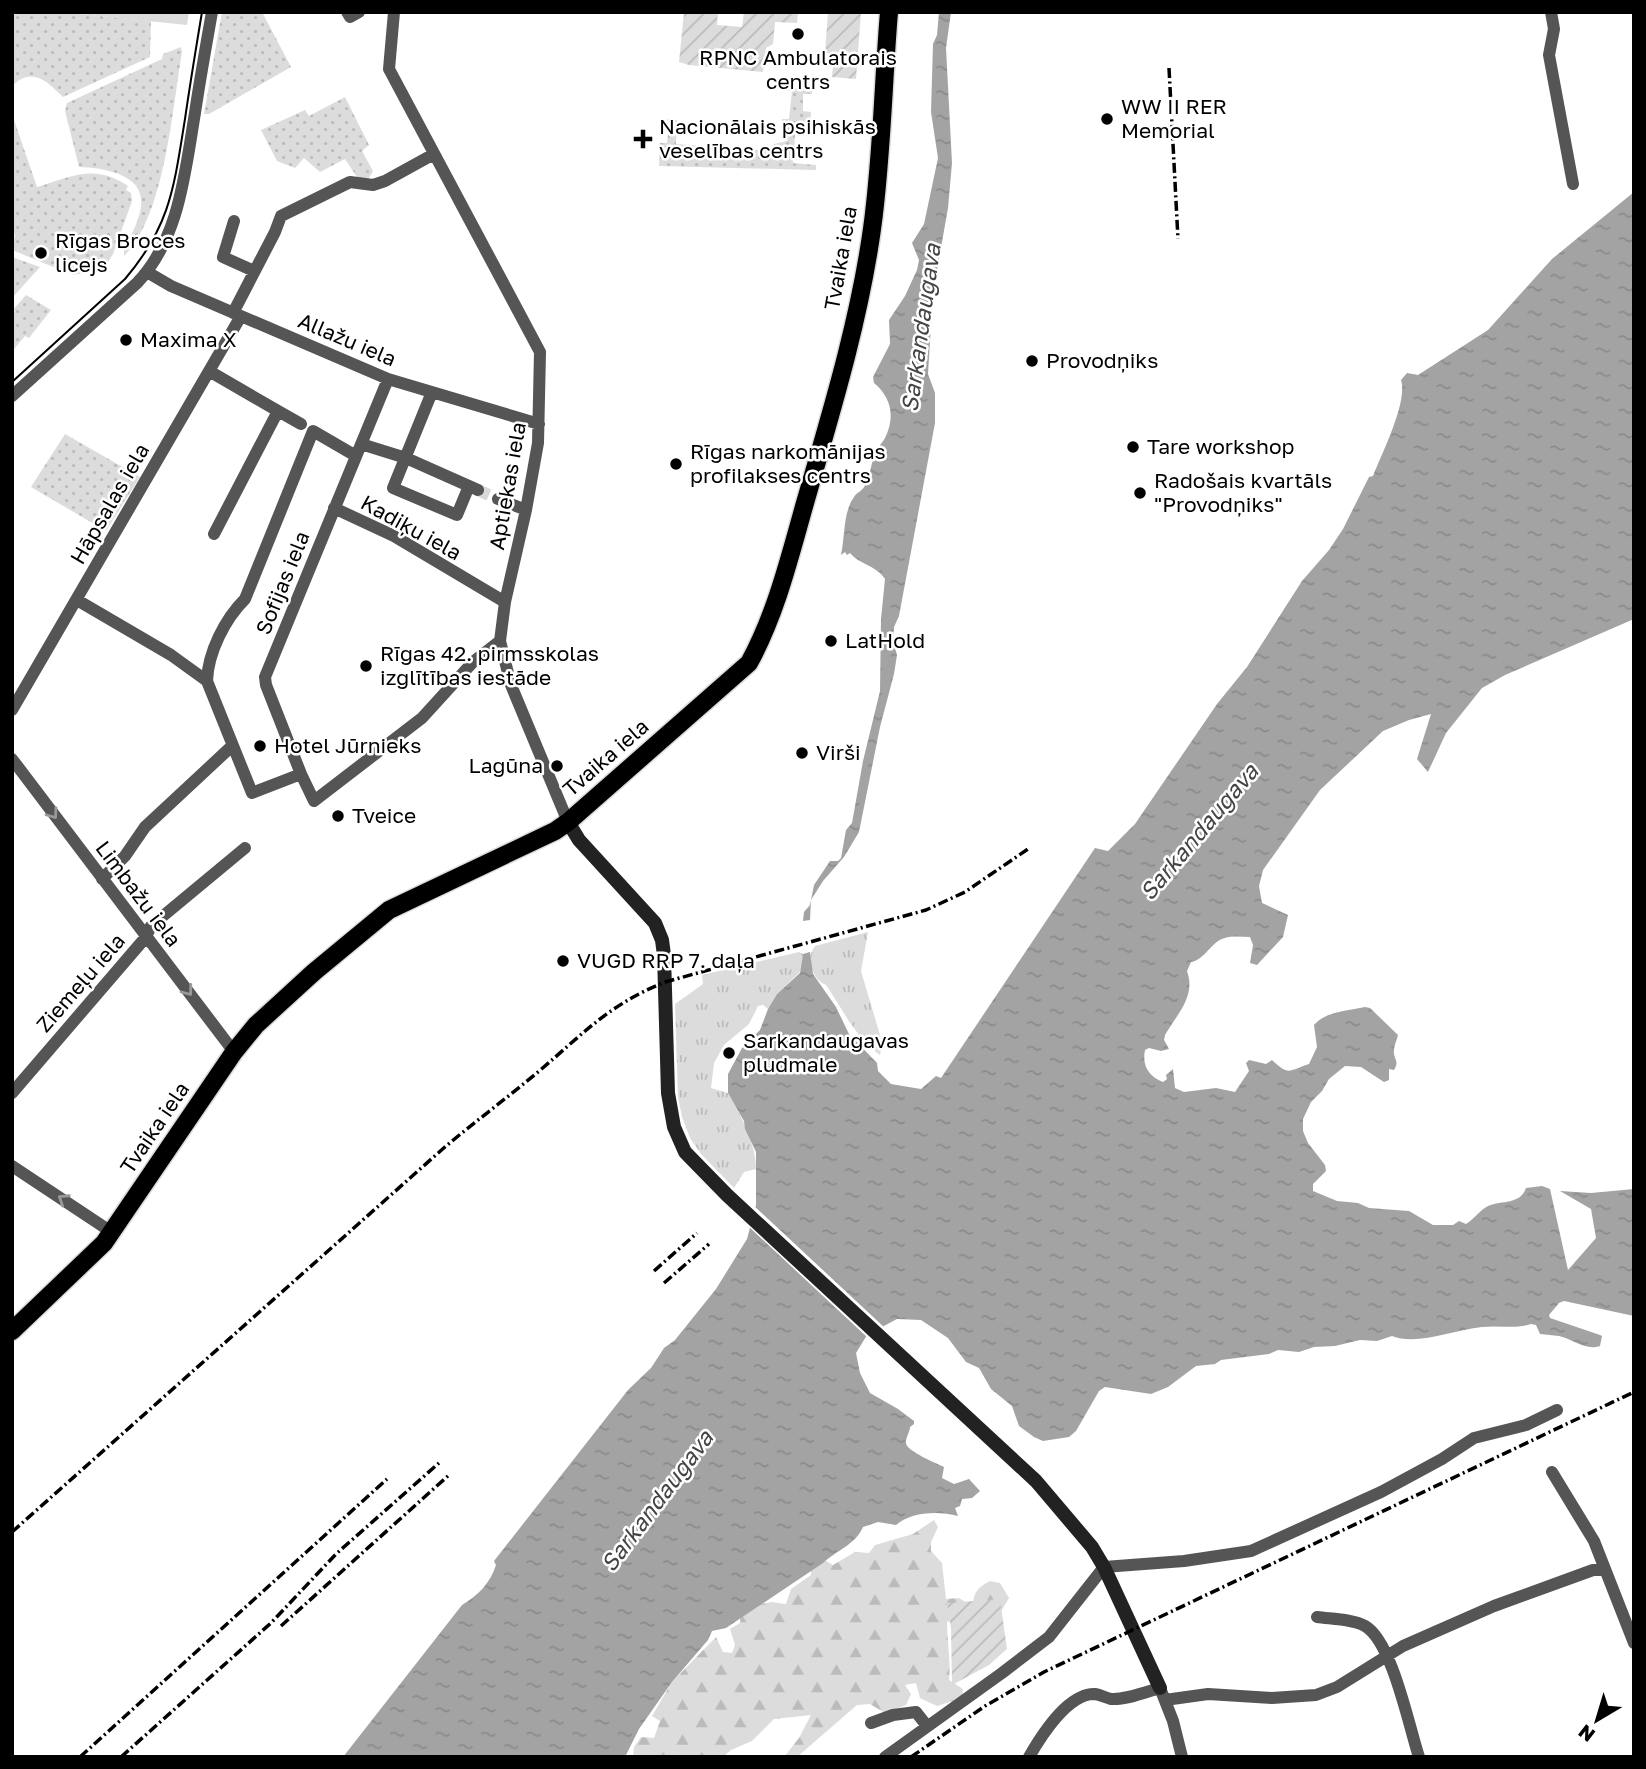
<svg xmlns="http://www.w3.org/2000/svg" width="1646" height="1769" font-family="'Golos Text',sans-serif">
<style>
.grass{fill:url(#grass-dots)}
.forest{fill:url(#forest-firs)}
.park{fill:url(#park-tufts)}
.garden{fill:url(#garden-furrows)}
.water{fill:url(#water-ripples)}
.pier{fill:#fff}
.lines{fill:none;stroke-linecap:round;stroke-linejoin:round}
.street-tunnel{stroke:#d9d9d9;stroke-width:12;stroke-dasharray:12 6;stroke-linecap:butt}
.primary-casing{stroke:#dbdbdb;stroke-width:21}
.street{stroke:#555;stroke-width:12}
.secondary{stroke:#222;stroke-width:14}
.primary{stroke:#000;stroke-width:18}
.tram{stroke:#000;stroke-width:2}
.rail{stroke:#000;stroke-width:3.5;stroke-dasharray:10 3.5 2 3.5;stroke-linecap:butt}
.oneway{stroke:#999}
.poi-dot{fill:#000;stroke:#fff;stroke-width:2.5}
.labels{text-anchor:middle;stroke-width:5;stroke-linejoin:round;paint-order:stroke}
.poi-label{font-size:21px;fill:#000;stroke:#fff;text-anchor:start}
.street-label{font-size:21px;fill:#000;stroke:#fff}
.water-label{font-size:23px;font-style:italic;fill:#444;stroke:#fff}
</style>
<defs>
<pattern id="grass-dots" width="8" height="8" patternUnits="userSpaceOnUse" patternTransform="scale(1.75)"><rect width="8" height="8" fill="#dcdcdc"/><path d="M2 2h.1M6 6h.1" fill="none" stroke="#bbb" stroke-width="1.8" stroke-linecap="round"/></pattern>
<pattern id="forest-firs" width="22" height="20" patternUnits="userSpaceOnUse" patternTransform="scale(1.75)"><rect width="22" height="20" fill="#dcdcdc"/><path d="M5 1l3.5 6h-7zM16 11l3.5 6h-7z" fill="#bbb"/></pattern>
<pattern id="park-tufts" width="24" height="20" patternUnits="userSpaceOnUse" patternTransform="scale(1.75)"><rect width="24" height="20" fill="#dcdcdc"/><path d="M3 7l-1-3M5 7V3M7 7l1-3M15 17l-1-3M17 17v-4M19 17l1-3" fill="none" stroke="#bbb"/></pattern>
<pattern id="garden-furrows" width="10" height="10" patternUnits="userSpaceOnUse" patternTransform="scale(1.75)"><rect width="10" height="10" fill="#dcdcdc"/><path d="M-1 1l2-2M0 10L10 0M9 11l2-2" fill="none" stroke="#bbb"/></pattern>
<pattern id="water-ripples" width="26" height="14" patternUnits="userSpaceOnUse" patternTransform="scale(1.75)"><rect width="26" height="14" fill="#a3a3a3"/><path d="M2 4q2-2 4 0t4 0M15 11q2-2 4 0t4 0" fill="none" stroke="#8b8b8b"/></pattern>
</defs>
<rect width="100%" height="100%" fill="#fff"/>
<path class="grass" d="M12,12H60L151,21L150,57L63,97C47,81 32,66 12,86Z
M222,12H262L291,67L209,114H204Z
M181,47L182,52C172,110 165,215 124,256V250C138,221 158,188 116,173C104,169 92,167 79,167L65,111L67,103L162,59L163,54Z
M789,87L812,90V94H803V111L811,112L810,124L796,123L793,163L816,165V170L659,166L660,143H667L669,124L667,119L677,120L676,144L774,151V144L787,141L788,129H782V119H789L792,91H785Z
M345,97L369,145L362,151L373,171L369,178L359,180L345,159L320,172L304,158L295,168L277,161L261,130L305,110L309,116Z
M12,114L37,187C71,177 94,163 128,186L126,190L131,193L132,201L113,254L103,270L73,275L12,250L15,235L12,233Z
M12,257L40,267L12,298Z
M26,295L51,310L29,338L25,336L14,349L12,311Z
M65,434L140,477L106,531L31,487Z"/>
<path class="forest" d="M934,1520L938,1527L931,1542V1551L942,1563L946,1599L959,1598L973,1607C973,1593 977,1588 990,1581L1000,1583L1009,1598L997,1618H962L947,1622C947,1641 951,1660 949,1680L963,1689L962,1698L937,1706L920,1698L916,1683L905,1685L911,1694L906,1705L885,1713L870,1704L857,1705L797,1757H784L799,1738L811,1715L774,1719L752,1741L731,1750L723,1757H633L634,1747L641,1737L654,1738L660,1721L652,1716L672,1682L716,1637L723,1652L732,1653L735,1645L730,1629L740,1623L741,1608L771,1602L786,1604L791,1589L811,1575V1566L821,1558L833,1565L855,1552L869,1553L875,1545L913,1534Z"/>
<path class="park" d="M60,12H189L187,25Z
M868,932L861,971L882,1042L880,1055C855,1037 844,1011 826,985C812,979 805,959 815,946Z
M799,952L803,954L800,972L777,994L768,1009L763,1005L758,1006L749,1024L724,1045L714,1063L711,1088L728,1093C741,1115 756,1144 756,1169L744,1172L734,1188L701,1154L690,1138L682,1117L678,1097L675,1004L703,984L702,975Z"/>
<path class="garden" d="M684,12H718L717,25L742,27L744,12H798L797,23L775,22L773,44L766,48L763,72L689,65L679,62Z
M828,12H861L856,79L832,77L834,54L825,53Z
M1000,1599L1007,1649L989,1665L952,1685L951,1628L947,1603Z"/>
<path class="water" d="M939,12H951L946,48L952,163L948,208L933,293L928,374L935,393V423L899,616L894,627L893,641L897,655L894,674L880,727L859,832L844,857L823,881L811,900L810,920L803,921L804,912L810,905L814,885L830,861H838L841,858L846,830L852,823L863,761L880,691L881,619L885,579C876,565 860,565 850,553L847,555L845,552L841,555C845,537 843,512 854,497C857,492 863,491 865,485C870,476 871,464 875,454C877,447 883,443 886,436C895,416 891,397 874,383L873,377L890,344L889,320L905,296L917,270L919,260L912,243L924,224L938,158L931,112L933,44L937,35Z
M1634,192V619L1505,675L1482,688L1446,733L1428,772L1417,759L1431,714L1409,720L1383,731L1320,790L1263,870L1259,886L1262,903L1288,915L1283,937L1257,965L1250,963L1253,945L1250,937C1241,937 1231,935 1222,939C1210,944 1204,960 1191,962L1187,971C1196,996 1178,1013 1165,1035L1164,1040L1169,1049L1161,1051L1149,1048L1145,1050C1142,1065 1148,1076 1163,1082L1167,1079L1166,1075L1173,1069L1175,1088L1184,1092L1216,1088L1235,1092L1249,1071L1246,1063L1249,1060L1266,1064L1272,1060C1289,1076 1288,1071 1309,1064L1317,1047L1314,1025C1326,1011 1348,1011 1365,1007L1370,1008L1398,1035C1397,1040 1394,1045 1394,1050C1393,1059 1400,1061 1394,1070L1389,1069V1080L1384,1082L1361,1067L1345,1066L1329,1079L1322,1091L1311,1102L1303,1119V1131L1308,1143L1325,1165L1326,1171L1313,1184V1191L1337,1201L1358,1203L1369,1208L1409,1211L1433,1225H1453L1459,1221L1466,1224C1474,1219 1480,1210 1488,1206C1502,1200 1520,1205 1526,1188L1542,1186L1550,1189L1568,1270L1596,1238L1591,1209L1560,1191L1591,1193L1634,1189V1316L1564,1301L1559,1303L1549,1315L1550,1318L1600,1335L1602,1336L1600,1346C1585,1351 1573,1339 1559,1336C1553,1335 1546,1335 1540,1334L1536,1325L1531,1324C1517,1329 1498,1325 1482,1327C1452,1330 1417,1346 1392,1336L1377,1341L1360,1340L1335,1346L1314,1347L1299,1352L1278,1350L1269,1354L1221,1360L1215,1364L1196,1366L1168,1387L1151,1394L1105,1387L1099,1391L1076,1431L1069,1437L1043,1441L1034,1437L1019,1426L1012,1406L991,1389L979,1368L966,1362L948,1338L921,1320L897,1319L867,1335L856,1353L860,1373L870,1393L898,1409L914,1421V1424L910,1427C910,1432 905,1439 906,1443C906,1451 938,1464 944,1467L942,1478L954,1484L969,1479L980,1491L972,1498L962,1499L960,1506L955,1508L958,1516C939,1511 912,1511 896,1525L878,1522L863,1527C855,1545 837,1550 823,1563L726,1628L712,1631L708,1640L672,1682L639,1729L625,1757H343L462,1605C478,1595 490,1584 496,1565L494,1561L628,1390L651,1368L664,1348L675,1340L716,1289L747,1239L756,1205V1152L745,1129L744,1121L728,1093V1074L742,1048L760,1030L768,1009L777,994L800,973L803,954L810,952L813,974L836,1007L849,1034L877,1063L878,1071L891,1084L921,1089L936,1076L941,1078L1095,848L1108,851L1135,824L1217,704L1247,667L1302,581L1329,550L1343,529L1369,477L1373,476C1382,453 1408,402 1401,380L1407,373L1418,375L1488,330L1552,259Z"/>
<path class="pier" d="M752,1204L885,1328L868,1338L747,1225Z"/>
<g class="lines">
<path class="street-tunnel" d="M478,490L498,499"/>
<g class="primary-casing">
<path id="primary" d="M12,1331L104,1243L234,1052L256,1025L314,972L389,910L555,831L568,822L749,663C776,614 790,556 805,503C831,413 859,322 872,229C882,158 883,84 889,12"/>
</g>
<path class="street" d="M347,12L350,17L359,12
M394,12L389,69L540,352L538,443L526,510L505,602L500,641L511,685L568,822
M1551,12L1554,29L1549,55L1573,184
M234,221L223,257L254,271
M147,272L171,286L388,379L539,424
M233,313L275,232L281,216L350,182L373,185L385,181L434,154
M209,371L278,411L214,534
M388,379L265,677L266,685L301,774L314,801L422,718L473,662L500,641
M432,392L393,488L457,515L469,486
M12,396L137,283C180,238 185,171 195,113C200,79 206,46 212,12
M278,411L301,424
M361,444L406,458L478,490
M498,499L526,510
M334,508L394,536L505,602
M77,600L171,655L207,681
M12,710L241,316
M12,759L234,1052
M301,774L252,793L207,681C208,652 225,619 245,599L313,431L356,456
M102,879L125,856L145,827L232,746
M12,1093L146,937L151,926L245,848
M12,1166L113,1233
M1552,1472L1594,1541L1634,1643
M1317,1617C1331,1619 1353,1619 1365,1626C1392,1641 1409,1727 1419,1757
M1165,1700L1208,1694L1272,1698L1316,1695L1337,1687L1403,1646L1494,1606L1593,1570H1603
M871,1723L893,1715L916,1712L927,1726
M885,1757L1002,1673L1049,1637L1104,1567L1184,1561L1251,1551L1381,1492L1442,1459L1474,1438L1526,1425L1557,1410
M1029,1757C1041,1736 1068,1693 1095,1694C1101,1695 1106,1698 1111,1699C1126,1700 1146,1692 1160,1688L1173,1721L1182,1757"/>
<path class="secondary" d="M568,822L579,840L655,923L662,940L664,955L668,1093L674,1127L685,1152L727,1195L1036,1481L1092,1547L1104,1567L1160,1688"/>
<use href="#primary" class="primary"/>
<path class="tram" d="M12,382L125,279C171,225 174,186 185,119C190,84 196,48 202,12"/>
<path class="rail" d="M1169,68L1178,239
M654,1271L697,1233
M664,1283L709,1244
M12,1532L446,1146C476,1121 508,1097 538,1072C583,1034 608,1005 665,982L926,910L965,892L1028,849
M281,1626L449,1475
M80,1757L387,1479
M121,1757L271,1623L336,1554L439,1463
M911,1757L985,1706L1044,1672L1634,1392"/>
</g>
<defs><path id="oneway-chevron" d="M-2-3.5L2.5 0L-2 3.5" fill="none" stroke-width="1.6" stroke-linecap="round" stroke-linejoin="round" transform="scale(1.75)"/></defs>
<g class="oneway">
<use href="#oneway-chevron" transform="translate(53 814) rotate(54)"/>
<use href="#oneway-chevron" transform="translate(188 991) rotate(53)"/>
<use href="#oneway-chevron" transform="translate(63 1199) rotate(-147)"/>
</g>
<g class="poi-dot">
<circle cx="798" cy="34" r="7"/>
<circle cx="1107" cy="119" r="7"/>
<path d="M639.5 128.5h7v7h7v7h-7v7h-7v-7h-7v-7h7z"/>
<circle cx="41" cy="253" r="7"/>
<circle cx="126" cy="340" r="7"/>
<circle cx="1032" cy="361" r="7"/>
<circle cx="1133" cy="447" r="7"/>
<circle cx="676" cy="464" r="7"/>
<circle cx="1140" cy="493" r="7"/>
<circle cx="831" cy="641" r="7"/>
<circle cx="366" cy="666" r="7"/>
<circle cx="260" cy="746" r="7"/>
<circle cx="802" cy="753" r="7"/>
<circle cx="557" cy="766" r="7"/>
<circle cx="338" cy="816" r="7"/>
<circle cx="563" cy="961" r="7"/>
<circle cx="729" cy="1053" r="7"/>
</g>
<g class="labels">
<g class="poi-label">
<text x="798" y="65" text-anchor="middle">RPNC Ambulatorais<tspan x="798" dy="24">centrs</tspan></text>
<text x="1121" y="114">WW II RER<tspan x="1121" dy="24">Memorial</tspan></text>
<text x="659" y="134">Nacionālais psihiskās<tspan x="659" dy="24">veselības centrs</tspan></text>
<text x="55" y="248">Rīgas Broces<tspan x="55" dy="24">licejs</tspan></text>
<text x="140" y="347">Maxima X</text>
<text x="1046" y="368">Provodņiks</text>
<text x="1147" y="454">Tare workshop</text>
<text x="690" y="459">Rīgas narkomānijas<tspan x="690" dy="24">profilakses centrs</tspan></text>
<text x="1154" y="488">Radošais kvartāls<tspan x="1154" dy="24">"Provodņiks"</tspan></text>
<text x="845" y="648">LatHold</text>
<text x="380" y="661">Rīgas 42. pirmsskolas<tspan x="380" dy="24">izglītības iestāde</tspan></text>
<text x="274" y="753">Hotel Jūrnieks</text>
<text x="816" y="760">Virši</text>
<text x="543" y="773" text-anchor="end">Lagūna</text>
<text x="352" y="823">Tveice</text>
<text x="577" y="968">VUGD RRP 7. daļa</text>
<text x="743" y="1048">Sarkandaugavas<tspan x="743" dy="24">pludmale</tspan></text>
</g>
<g class="street-label">
<text transform="translate(841 258) rotate(-80)" y="7">Tvaika iela</text>
<text transform="translate(347 340) rotate(23)" y="7">Allažu iela</text>
<text transform="translate(508 486) rotate(-80)" y="7">Aptiekas iela</text>
<text transform="translate(110 504) rotate(-60)" y="7">Hāpsalas iela</text>
<text transform="translate(411 528) rotate(29)" y="7">Kadiķu iela</text>
<text transform="translate(283 583) rotate(-68)" y="7">Sofijas iela</text>
<text transform="translate(606 758) rotate(-41)" y="7">Tvaika iela</text>
<text transform="translate(138 894) rotate(53)" y="7">Limbažu iela</text>
<text transform="translate(81 983) rotate(-49)" y="7">Ziemeļu iela</text>
<text transform="translate(155 1128) rotate(-56)" y="7">Tvaika iela</text>
</g>
<g class="water-label">
<text transform="translate(921 328) rotate(-82)" y="8">Sarkandaugava</text>
<text transform="translate(1199 832) rotate(-50)" y="8">Sarkandaugava</text>
<text transform="translate(657 1501) rotate(-53)" y="8">Sarkandaugava</text>
</g>
</g>
<rect width="1646" height="1769" fill="none" stroke="#000000" stroke-width="28"/>
<g transform="translate(1597 1720) rotate(218)" stroke="#ffffff" stroke-width="5" paint-order="stroke">
<path d="M0-5L12 26L0 18L-12 26Z" fill="#000000"/>
<text y="-10" font-size="19" font-weight="bold" text-anchor="middle" fill="#000000">N</text>
</g>
</svg>
